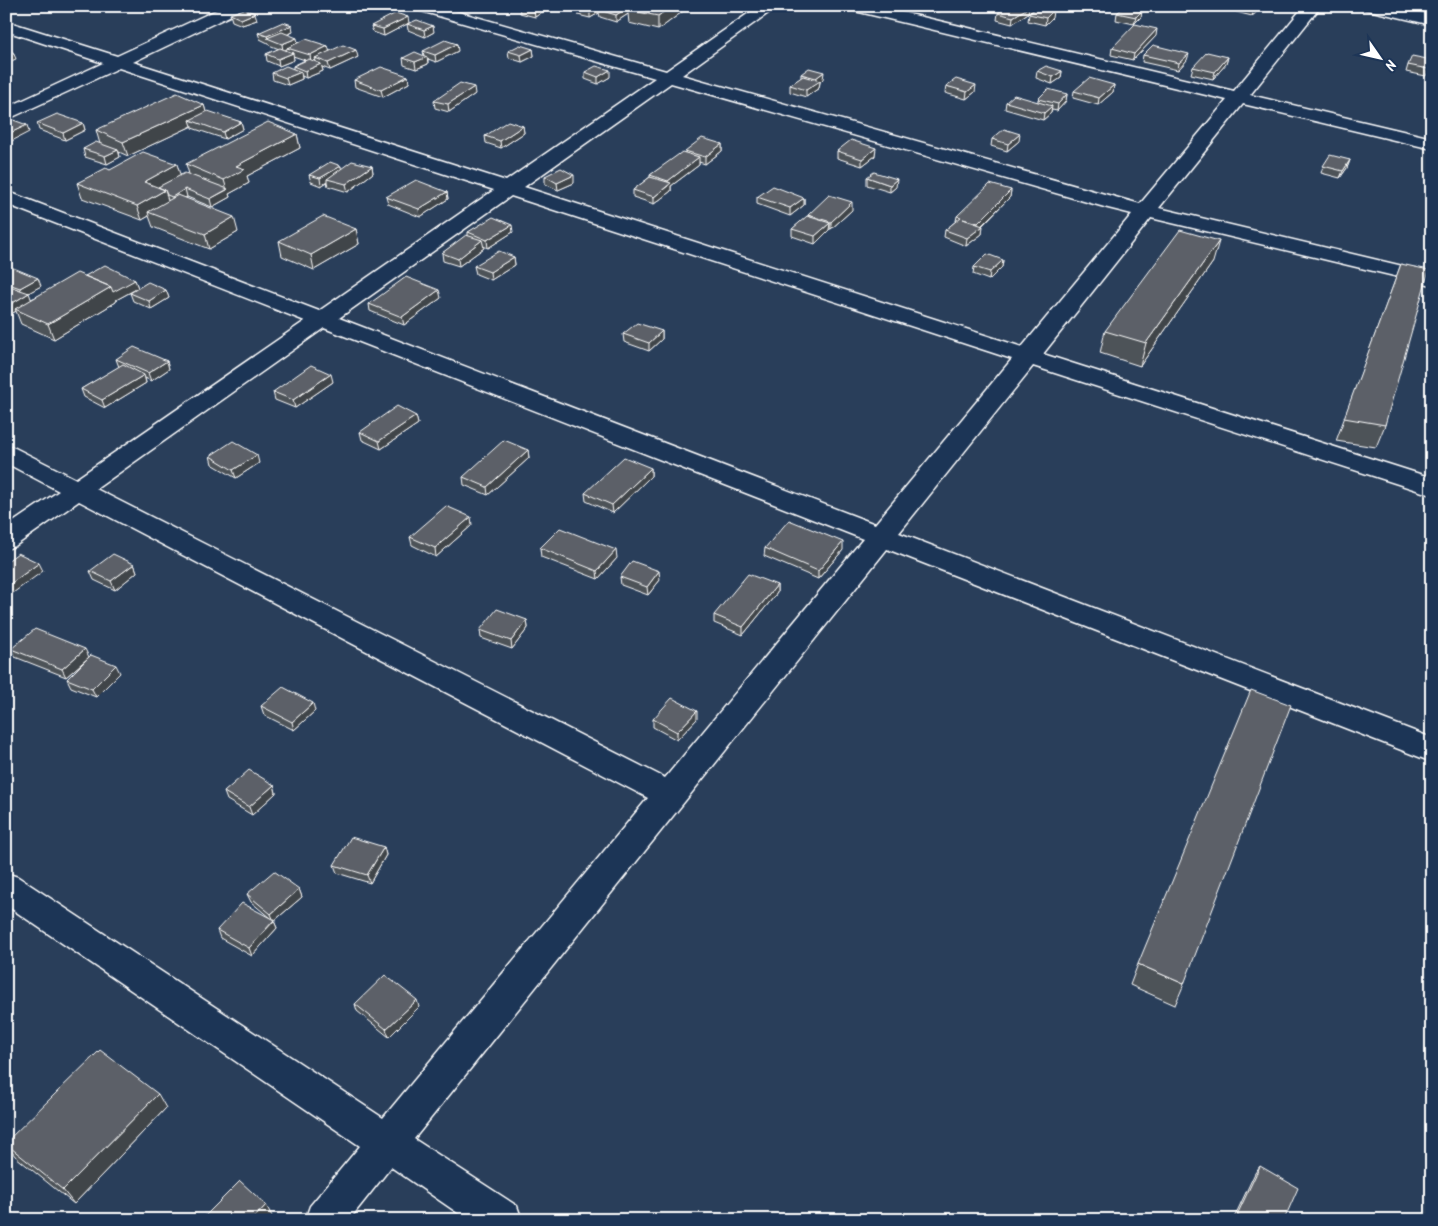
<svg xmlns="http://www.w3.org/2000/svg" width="1438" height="1226" font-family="Kalam,sans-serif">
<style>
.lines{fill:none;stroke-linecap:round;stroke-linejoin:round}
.minor-casing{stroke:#fff;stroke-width:3}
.minor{fill:#1d3557;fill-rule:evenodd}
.wall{fill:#4e5359;stroke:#fff}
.shaded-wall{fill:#404448;stroke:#fff}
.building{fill:#5b6167;stroke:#fff}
</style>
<rect width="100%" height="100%" fill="#293e5a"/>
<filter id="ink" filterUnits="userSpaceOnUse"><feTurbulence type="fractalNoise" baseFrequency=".02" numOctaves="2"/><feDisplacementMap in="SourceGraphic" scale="10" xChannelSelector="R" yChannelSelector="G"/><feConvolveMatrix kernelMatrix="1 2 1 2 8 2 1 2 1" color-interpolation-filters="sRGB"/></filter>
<g filter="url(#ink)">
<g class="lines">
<g class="minor-casing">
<path id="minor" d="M225,6H246L244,9L133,62L506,181L655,78L414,9L412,6H438L666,71L759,6H778L682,75L1140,204L1227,100L855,11L849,9L847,6H876L1234,91L1304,6H1321L1250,95L1432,138V149L1243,104L1159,208L1432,273V285L1151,218L1043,354L1432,478V495L1033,366L899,533L1432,738V762L887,549L414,1139L517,1206L522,1220H468L391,1167L349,1220H305L310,1206L360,1146L6,905V873L18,877L383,1118L648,798L79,501L15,546L6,549V527L59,491L6,463V445L15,448L76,479L305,321L6,204V191L319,311L494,190L119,68L6,120V108L103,63L6,31V21L117,56ZM671,83L1108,208L1132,214L1022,347L524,187ZM511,196L1012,359L875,524L339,318ZM324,328L863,539L665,778L96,489Z
M1362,6H1392L1432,15V25L1364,9Z"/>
</g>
<use href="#minor" class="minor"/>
</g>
<path class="wall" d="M166,6H191L180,11Z
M519,6L545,10L535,17L520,13Z
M580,6H690L658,30L629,23L628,14L616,22L600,17L599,13L590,18L578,15L577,8Z
M921,6H946L938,12L921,7Z
M1005,6H1039L1037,7L1052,18L1045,25L1028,21L1029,14L1031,12H1028V13L1012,24L997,20L998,13L1008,7Z
M1071,6H1095L1088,13L1071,9Z
M1238,6H1264L1252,16L1236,12Z
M1142,11L1141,17L1134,24L1116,20L1117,13Z
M230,14L257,20L242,25L232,21Z
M409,23L434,32L425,37L408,30L407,24L384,36L373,32L371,26Z
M293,32L288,34L298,43L328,46L329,51L358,57L330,70L322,67L323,71L306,78L302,76V79L288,85L273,80L272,73L293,69V66L305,60L293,56L294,60L279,66L267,61L266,54L279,49L269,45L268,43L260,39L258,33Z
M1156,36L1133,60L1111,55L1112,48Z
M533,49L534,56L522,62L509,58L508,51Z
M423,51H458L436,62L428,59V64L416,69L404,65L403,58L424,56Z
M1143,55L1187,60L1178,70L1142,62Z
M1228,57L1226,64L1213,79L1191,74L1193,67Z
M1432,60L1426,76L1406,72L1408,65Z
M1037,71H1062L1061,78L1052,84L1036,78Z
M585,72L610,77L598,84L585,79Z
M801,74L823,79L820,82L819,88L806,97L790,92V85L801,78Z
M408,76L409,83L383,97L355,87L354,80Z
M1114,85L1113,92L1098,105L1073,98L1074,91Z
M946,86L975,92L966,99L945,93Z
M475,94L449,112L435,108L434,101Z
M1067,94L1066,101L1057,111L1052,110L1051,113L1043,120L1005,109L1006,102H1038V99Z
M204,105L206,112L241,122L243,129L225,139L192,128V126L128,156L119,152L120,157L107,164L85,157L83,149L100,144L96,130Z
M37,123H83L85,130L65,140L39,130Z
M523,126L524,133L501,148L486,143L485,136Z
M297,134L300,148L247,176L249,183L229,194L230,197L212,207L187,197L185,198L238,232L209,249L153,227L149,216L142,220L82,198L77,183L110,170L181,175L189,174L186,164Z
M992,139L1019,141L1007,151L991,146Z
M722,144V151L705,164L699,162V165L671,186V191L654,204L633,197V190L650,177V175L685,153V151Z
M837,151L875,156L862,166L837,158Z
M1350,160L1347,168L1340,178L1321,173L1323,166Z
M372,166L373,173L348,192L328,186L327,182L321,186L311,182L309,175L341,169Z
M545,176L574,183L558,190L545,184Z
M867,177L896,187L890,192L867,185Z
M1011,190L1010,197L982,226V234L966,246L944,237L945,230L956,221L957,216Z
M447,192L448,199L420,217L388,204L386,197Z
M757,197L804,198V205L790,216L757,204Z
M852,210L831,229H830L815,244L792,236V229L808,216V215Z
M356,229L359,244L314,270L282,256L279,241Z
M468,232H513L488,248L483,246L484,248L459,266L443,261L442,253L468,236Z
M514,257L515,265L491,280L476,274L474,266Z
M1003,260L1002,267L989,280L973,274L974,267Z
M6,262L8,263L10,268L41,286L28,293L31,299L85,276L135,280L138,288L116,300V302L54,339L21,324L16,311L8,316L6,315Z
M1213,262L1140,366L1100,353L1105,331Z
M1401,264L1385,425L1376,447L1336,441Z
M166,290L169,298L151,309L133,301L130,293Z
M441,298L404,325L370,311L369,304Z
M662,331V339L649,351L624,342L623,334Z
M116,359L167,361L169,369L151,381L145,378L146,383L105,408L84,397L81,389L119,367Z
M333,382L295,408L275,400L273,392Z
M416,416L418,424L381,449L362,440L360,432Z
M528,450L529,458L488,495L464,485L463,477Z
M210,456L259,463L236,478L212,464Z
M651,468V476L613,513L586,501L585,493Z
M472,525L436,557L412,545L410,537Z
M540,548L617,558L598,579L541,557Z
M765,548L843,550L818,579L764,556Z
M134,564L137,572L115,590L94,580L90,571Z
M620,577L660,580L648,595L621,585Z
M777,585V593L743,635L714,623V615Z
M527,620L528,628L512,649L481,638L480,630Z
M11,649L89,657L66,677L15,657Z
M120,673L96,697L71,687L67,679Z
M261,706L315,711L294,730L264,715Z
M653,719H697L677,740L653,727Z
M274,785L276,793L252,815L227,800L224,792Z
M384,847L386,855L370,883L337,873L334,865Z
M299,889L302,897L274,921L277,928L252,956L220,938L217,930L270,918L251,902L247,894Z
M1138,964L1184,984L1175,1005L1130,985Z
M355,1004L419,1007L389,1037L357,1011Z
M166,1108L74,1204L16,1157L6,1145V1142Z
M1260,1166L1284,1220H1233L1255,1173Z"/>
<path class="shaded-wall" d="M179,6H191L180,11Z
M540,6H544L545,10L535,17L534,10Z
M598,6H610L599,10V13L590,18V11Z
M630,6H637L628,10V14L616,22V15Z
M672,6H690L658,30V16Z
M938,6H946L938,12Z
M1033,6H1039L1032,12Z
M1090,6H1095L1088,13L1089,7Z
M1258,6H1264L1252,16L1254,9Z
M1029,7L1028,13L1012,24L1013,17Z
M1053,11L1052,18L1045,25L1046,18Z
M1142,11L1141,17L1134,24L1136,17Z
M255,13L257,20L242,25L241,19Z
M408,17L409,23L384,36L383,29Z
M292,25L293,32L274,40L268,38L267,36Z
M433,26L434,32L425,37L424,30Z
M1157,29L1156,36L1133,60L1134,54Z
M297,38L298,44L287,48V49L283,51L282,44Z
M457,44L458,51L436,62L435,55Z
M328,46L330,53L315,58L316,60L311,62L310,55Z
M533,49L534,56L522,62L521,55Z
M356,50L358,57L330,70L328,63Z
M13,52L16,59L6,63V55Z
M293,53L294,60L279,66L278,59Z
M1189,54L1187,60L1178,70L1179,63Z
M427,57L428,64L416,69L415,62Z
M1228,57L1226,64L1213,79L1215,72Z
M321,64L323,71L306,78L305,71Z
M610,70V77L598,84V77Z
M1062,71L1061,78L1052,84L1053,77Z
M301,72L302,79L288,85L286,78Z
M824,72L823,79L820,82L819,88L806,97V90L815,84L816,78Z
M408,76L409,83L383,97L381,90Z
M976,85L975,92L966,99L967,92Z
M1114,85L1113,92L1098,105L1099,98Z
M474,87L475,94L449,112L448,104Z
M1067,94L1066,101L1057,111L1058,104Z
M204,105L208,119L190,120L192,126L128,156L123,142Z
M1052,106L1051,113L1043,120L1044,113Z
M241,122L243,129L225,139L223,132Z
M83,123L85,130L65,140L63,133Z
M27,125L29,132L6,144V135Z
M523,126L524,133L501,148L500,141Z
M297,134L300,148L247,176L249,183L229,194L230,197L212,207L210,199L227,190L224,180L236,166Z
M1020,134L1019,141L1007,151L1008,144Z
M722,144V151L705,164V157Z
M876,148L875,156L862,166V159Z
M118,150L120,157L107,164L105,156Z
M699,157V165L671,186V191L654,204V197L668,186V181Z
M1350,160L1347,168L1340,178L1343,171Z
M177,164L181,178L158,191L144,182Z
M341,166L342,174L327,179V182L321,186L320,178Z
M372,166L373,173L348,192L346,184Z
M574,175V183L558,190L557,183Z
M897,179L896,187L890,192V185Z
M185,189L187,197L174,204L172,197Z
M165,190L169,204L148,212L149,216L142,220L137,206Z
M1011,190L1010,197L977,230L978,223Z
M447,192L448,199L420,217L419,209Z
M804,198V205L790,216V208Z
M852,202V210L831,229V222Z
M234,217L238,232L209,249L205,234Z
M6,218L11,231L6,234Z
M830,223L829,230L815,244V236Z
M512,225L513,232L488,248L487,240Z
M983,226L982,234L966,246L967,238Z
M356,229L359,244L314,270L311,255Z
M482,240L484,248L459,266L458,259Z
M1219,241L1213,262L1140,366L1146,343Z
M514,257L515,265L491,280L490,272Z
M1003,260L1002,267L989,280L990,272Z
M8,263L11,271L6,274V264Z
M38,278L41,286L23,296L20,288Z
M135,280L138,288L116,300V302L54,339L48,324L111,287Z
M166,290L169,298L151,309L149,301Z
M439,290L441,298L404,325L402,317Z
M29,293L32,301L15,309L16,311L8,316L6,313V307Z
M662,331V339L649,351V343Z
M167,361L169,369L151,381L148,373Z
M331,374L333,382L295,408L293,400Z
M144,375L146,383L105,408L102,400Z
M416,416L418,424L381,449L379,441Z
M528,450L529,458L488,495L487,487Z
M257,455L259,463L236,478L233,470Z
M651,468V476L613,513L612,505Z
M471,517L472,525L436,557L435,548Z
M843,542V550L818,579V571Z
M616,550L617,558L598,579L597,571Z
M39,563L43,571L6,598V587Z
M134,564L137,572L115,590L111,581Z
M659,571L660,580L648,595L647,587Z
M777,585V593L743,635V627Z
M527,620L528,628L512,649L511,641Z
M85,649L89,657L66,677L62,669Z
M116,665L120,673L96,697L92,689Z
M8,682L12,690L6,695V683Z
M313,703L315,711L294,730L292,722Z
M697,711V719L677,740V732Z
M274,785L276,793L252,815L249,807Z
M384,847L386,855L370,883L367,875Z
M299,889L302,897L274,921L277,928L252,956L249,948L274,921L271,914Z
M417,1000L419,1007L389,1037L386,1029Z
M158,1094L166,1108L74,1204L63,1190Z
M266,1205L273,1218L271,1220H252Z"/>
<path class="building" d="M519,6H540L534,10Z
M580,6H598L590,11L577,8Z
M606,6H630L616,15L599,10Z
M633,6H672L658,16L628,10Z
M1008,6H1027L1029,7L1013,17L998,13Z
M1242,6H1258L1254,9Z
M1037,7L1053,11L1046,18L1029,14Z
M1124,7L1142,11L1136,17L1117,13Z
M244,9L255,13L241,19L230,14Z
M396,13L408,17L383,29L371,26Z
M417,20L433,26L424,30L407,24Z
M283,22L292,25L267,36L258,33Z
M1135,24L1157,29L1134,54L1112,48Z
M282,32L297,38L282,44L267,38Z
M306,39L328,46L310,55L287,48Z
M445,40L457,44L435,55L423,51Z
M343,45L356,50L328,63L315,58Z
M520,45L533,49L521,55L508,51Z
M1153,45L1189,54L1179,63L1143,55Z
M280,48L293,53L278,59L266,54Z
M6,50L13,52L6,55Z
M415,52L427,57L415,62L403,58Z
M1207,52L1228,57L1215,72L1193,67Z
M1412,56L1432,60L1428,69L1408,65Z
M309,59L321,64L305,71L293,66Z
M286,66L301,72L286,78L272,73Z
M596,66L610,70L598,77L585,72Z
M1046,66L1062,71L1053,77L1037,71Z
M381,67L408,76L381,90L354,80Z
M809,68L824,72L816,78L801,74Z
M803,76L820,81L806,90L790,85Z
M1089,78L1114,85L1099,98L1074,91Z
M956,79L976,85L967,92L946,86Z
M460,83L474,87L448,104L434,101Z
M1048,89L1067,94L1058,104L1038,99Z
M177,93L204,105L123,142L96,130Z
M1014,95L1052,106L1044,113L1006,102Z
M208,111L241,122L223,132L190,120Z
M57,114L83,123L63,133L37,123Z
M8,118L27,125L6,135V119Z
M508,121L523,126L500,141L485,136Z
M268,122L297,134L236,166L245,169L224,180L186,164Z
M1004,129L1020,134L1008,144L992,139Z
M702,138L722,144L705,157L685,151Z
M851,140L876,148L862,159L837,151Z
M96,142L118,150L105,156L83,149Z
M143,152L177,164L144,182L165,190L137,206L77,183L106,168L110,170Z
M682,152L699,157L668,181L650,175Z
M1330,155L1350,160L1343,171L1323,166Z
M352,161L372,166L346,184L327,179Z
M330,162L341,166L320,178L309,175Z
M561,168L574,175L557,183L545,176Z
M874,172L897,179L890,185L867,177Z
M185,173L228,189L210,199L185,189L172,197L167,195L165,190L158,187Z
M650,177L671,183L654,197L633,190Z
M416,180L447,192L419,209L386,197Z
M990,184L1011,190L978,223L963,219L983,226L967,238L945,230L961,217L957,216Z
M773,186L804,198L790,208L757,197Z
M178,195L234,217L205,234L148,212Z
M829,195L852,202L831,222L808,215Z
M323,216L356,229L311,255L279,241Z
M807,216L830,223L815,236L792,229Z
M493,217L512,225L487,240L468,232Z
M1180,230L1219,241L1146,343L1105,331Z
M466,235L482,240L458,259L442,253Z
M499,251L514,257L490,272L474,266Z
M987,254L1003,260L990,272L974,267Z
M1401,264L1429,270L1385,425L1344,418Z
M105,265L135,280L113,292L111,287L85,276Z
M11,267L38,278L20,288L6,283V270Z
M77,273L111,287L48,324L15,309Z
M406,277L439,290L402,317L369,304Z
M148,282L166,290L149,301L130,293Z
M6,285L29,293L6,307Z
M637,323L662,331L649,343L623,334Z
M134,347L167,361L148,373L116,359Z
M123,364L144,375L102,400L81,389Z
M311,365L331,374L293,400L273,392Z
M397,406L416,416L379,441L360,432Z
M504,440L528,450L487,487L463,477Z
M233,441L257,455L233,470L210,456Z
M624,457L651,468L612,505L585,493Z
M446,506L471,517L435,548L410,537Z
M789,520L843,542L818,571L765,548Z
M560,528L616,550L597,571L540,548Z
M18,553L39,563L6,587V562Z
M113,554L134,564L111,581L90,571Z
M632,561L659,571L647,587L620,577Z
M748,574L777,585L743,627L714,615Z
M497,609L527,620L511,641L480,630Z
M35,629L85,649L62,669L11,649Z
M91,655L116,665L92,689L67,679Z
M283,687L313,703L292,722L261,706Z
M1251,690L1291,705L1184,984L1138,964Z
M672,698L697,711L677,732L653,719Z
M249,770L274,785L249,807L224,792Z
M351,837L384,847L367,875L334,865Z
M274,871L299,889L271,914L247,894Z
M242,903L274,920L249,948L217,930Z
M385,975L417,1000L386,1029L355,1004Z
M100,1050L158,1094L63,1190L6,1144V1142Z
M1260,1166L1298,1188L1284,1220H1245L1237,1215Z
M240,1181L266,1205L252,1220H201Z"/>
</g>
<rect width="1438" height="1226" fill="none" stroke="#1d3557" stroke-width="25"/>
<rect x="12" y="12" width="1413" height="1201" fill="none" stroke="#fff" stroke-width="2" filter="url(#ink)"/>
<g transform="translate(1380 58) rotate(124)" stroke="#1d3557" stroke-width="4" paint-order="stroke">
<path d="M0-4L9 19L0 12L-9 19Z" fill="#ffffff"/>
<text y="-8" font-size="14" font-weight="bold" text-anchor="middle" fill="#ffffff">N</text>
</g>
</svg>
